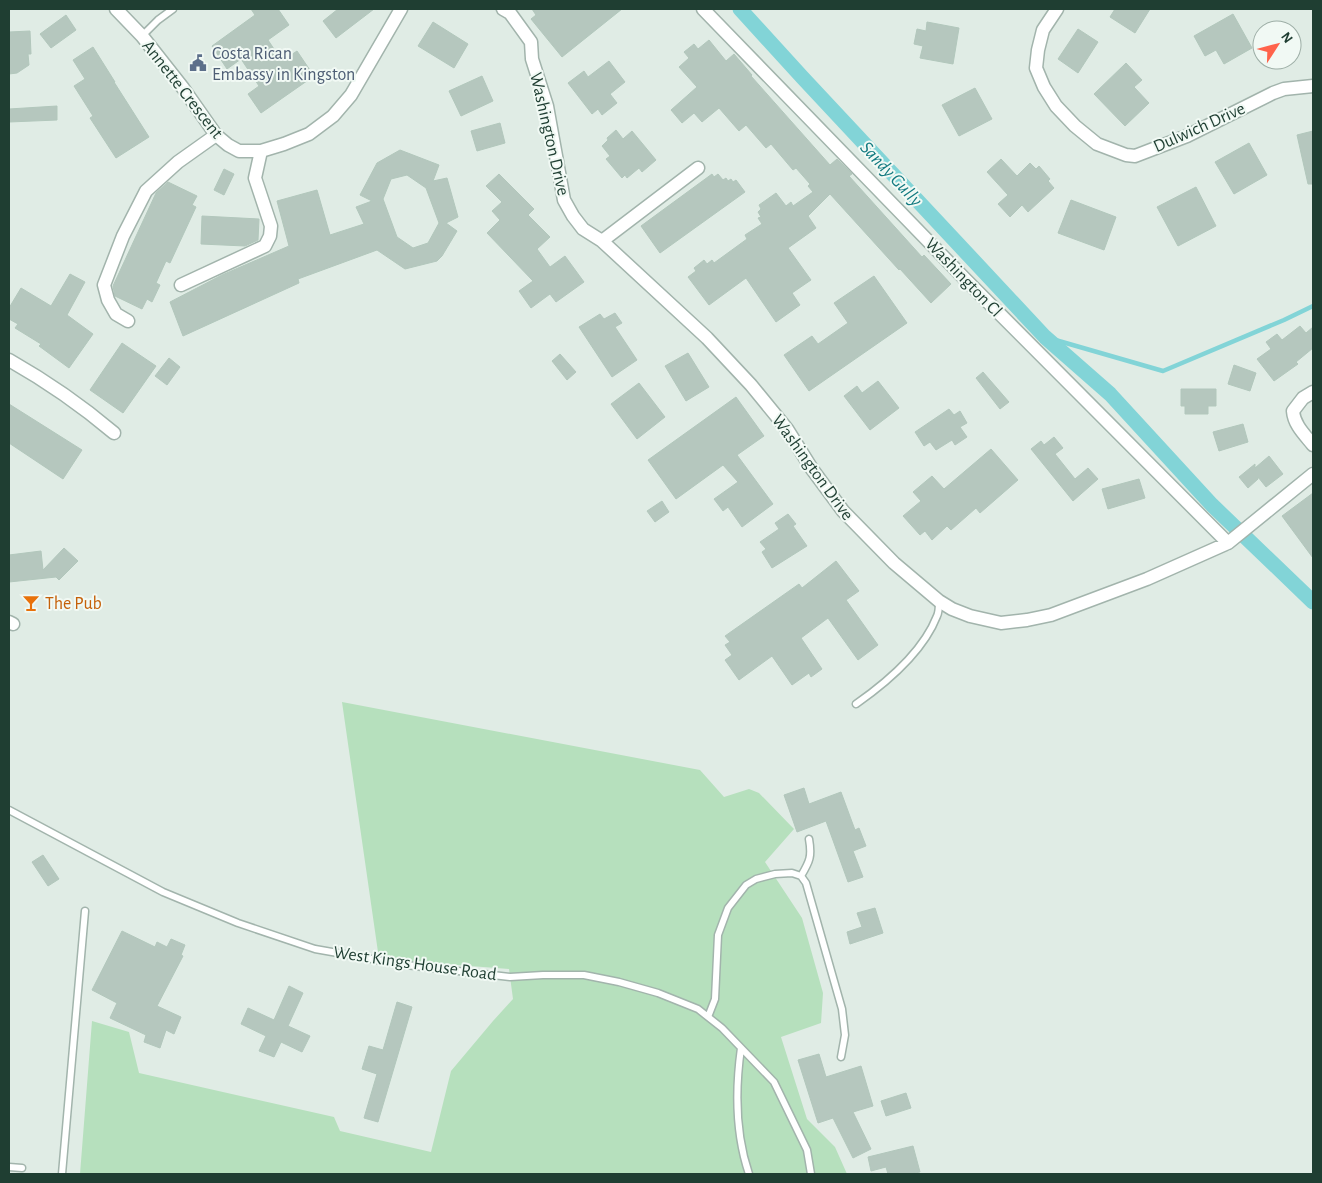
<svg xmlns="http://www.w3.org/2000/svg" width="1322" height="1183" font-family="'Alegreya Sans',sans-serif">
<style>
.green{fill:#b6e0bd}
.lines{fill:none;stroke-linecap:round;stroke-linejoin:round}
.stream{stroke:#82d4d7;stroke-width:4.5}
.canal{stroke:#82d4d7;stroke-width:15}
.building{fill:#b5c7be;stroke:#b2c7bc;fill-rule:evenodd}
.lane-casing{stroke:#a2b4ac;stroke-width:9}
.street-casing{stroke:#a2b4ac;stroke-width:15}
.lane{stroke:#fff;stroke-width:6}
.street{stroke:#fff;stroke-width:12}
.labels{text-anchor:middle;stroke-width:4;stroke-linejoin:round;paint-order:stroke}
.service-label{font-size:18px;fill:#4e5e75;stroke:#f1f9f4;text-anchor:start}
.street-label{font-size:18px;fill:#1f3e32;stroke:#f1f9f4}
.food-label{font-size:18px;fill:#c56008;stroke:#f1f9f4;text-anchor:start}
.water-label{font-size:19px;font-style:italic;fill:#137a80;stroke:#f1f9f4}
</style>
<rect width="100%" height="100%" fill="#e0ece5"/>
<path class="green" d="M342,702L700,770L724,797L749,789L759,793L794,829L765,862L802,918L823,993L821,1023L781,1037L807,1119L835,1147L847,1174H80L92,1021L129,1032L139,1073L334,1117L340,1131L431,1152L451,1071L493,1021L513,999L509,969L379,959Z"/>
<g class="lines">
<path class="stream" d="M1045,337L1163,371L1284,320L1313,306"/>
<path class="canal" d="M740,9L802,77L1045,337L1110,394L1212,505L1313,602"/>
</g>
<path class="building" d="M251,9H278L289,25L268,40L282,61L297,51L314,76L261,113L248,94L259,86L241,59L227,69L212,46L255,15Z
M338,9H374L336,38L323,21Z
M532,9H622L562,57L531,19L536,15Z
M1115,9H1150L1135,33L1110,17Z
M1233,14L1252,48L1224,64L1216,50L1205,56L1194,36Z
M66,15L76,30L51,48L40,34Z
M433,22L468,44L454,68L418,46Z
M927,22L959,28L953,64L920,58L923,46L914,44L917,29L926,31Z
M1078,29L1098,42L1078,73L1058,59Z
M30,31L31,54H28L29,65L17,73L9,74V32Z
M709,40L726,61L734,54L752,75L751,76L830,165L837,159L852,174L849,176L922,257L924,255L951,284L931,303L900,269L899,270L830,194L808,216L816,228L788,248L811,280L792,293L800,305L776,322L746,278L709,305L688,277L696,271L694,268L704,260L707,264L712,260L714,263L747,239L745,235L762,224L758,218L761,217L758,212L761,209L759,205L776,193L786,206L791,202L793,206L813,192L808,186L810,184L796,168L793,170L771,144L766,148L746,125L739,131L719,108L702,122L694,113L682,123L671,110L697,87L679,67L689,58L684,52L694,44L698,49Z
M93,47L115,82H114L149,137L116,158L90,118L93,116L74,86L85,79L73,60Z
M609,61L625,82L610,94L617,103L602,115L598,109L592,114L568,83L584,71L588,77Z
M1126,63L1142,80L1134,87L1149,103L1125,126L1094,94Z
M482,76L493,101L461,116L449,91Z
M975,88L992,119L959,136L942,105Z
M57,106V120L9,122V109Z
M500,123L505,143L477,151L471,131Z
M616,130L623,139L632,131L656,160L642,172L639,168L627,178L625,175L622,178L606,159L610,156L602,146L608,140L607,138Z
M1313,131V184H1308L1297,135Z
M1249,143L1267,175L1234,194L1215,162Z
M400,150L439,165L433,181L447,178L458,217L446,223L457,231L442,256L437,261L405,269L377,250L298,279L299,283L183,336L170,302L222,275L289,246L277,201L317,190L330,235L364,224L356,207L372,201L360,195L377,163ZM407,175L426,188L439,223L428,243L413,248L397,237L383,199L391,179Z
M1001,159L1017,176L1030,163L1036,169L1039,166L1050,179L1048,181L1054,188L1028,212L1022,205L1010,217L998,204L1008,195L987,172Z
M224,169L234,174L224,195L214,190Z
M499,174L534,209L528,215L550,237L537,249L550,267L565,256L584,282L556,302L550,294L531,308L519,291L533,281L487,233L500,220L492,211L502,202L486,186Z
M712,174L714,177L718,174L723,180L726,178L728,181L731,179L733,182L736,180L745,192L660,253L641,226Z
M168,182L197,196L192,205L196,207L170,263L166,261L156,283L160,285L152,302L147,299L142,309L115,296L113,286L156,193Z
M1196,187L1216,226L1178,246L1157,207Z
M1071,200L1116,217L1104,250L1058,233Z
M202,216L259,219L258,240L245,246L201,244Z
M70,274L85,282L67,315L93,334L69,368L39,346L41,344L15,328L18,324L9,319V308L21,288L51,306Z
M874,276L907,323L809,391L784,355L812,336L818,344L848,323L834,303Z
M615,313L622,323L615,327L637,360L612,377L579,327L600,314L604,319Z
M1300,326L1306,333L1313,327V348L1296,362L1298,364L1274,381L1257,359L1271,349L1266,342L1277,334L1282,340Z
M122,343L156,366L123,413L90,390Z
M688,353L709,387L686,401L665,366Z
M560,354L576,372L567,380L552,361Z
M169,358L180,367L167,385L155,376Z
M1234,365L1256,373L1250,391L1228,384Z
M983,372L1009,402L1000,409L976,378Z
M878,381L899,408L870,430L844,396L857,386L862,393Z
M639,383L665,417L637,439L611,404Z
M1181,389H1216V406H1208V414H1185V406H1181Z
M736,397L764,436L737,455L773,504L742,527L728,507L723,511L714,499L738,482L723,465L676,499L648,460Z
M9,404L82,450L63,479L9,443Z
M949,409L954,415L960,411L967,423L960,427L967,437L955,445L952,440L936,450L930,442L924,446L915,432Z
M1243,424L1248,442L1219,451L1213,432Z
M1054,437L1063,448L1055,454L1075,479L1088,468L1098,479L1073,501L1031,449L1041,441L1044,445Z
M991,449L1018,480L980,513L976,508L951,530L947,526L932,540L925,531L920,535L903,516L921,501L913,492L932,476L944,489Z
M1269,456L1283,474L1266,487L1258,477V479L1248,488L1239,477L1255,464V468Z
M1139,479L1145,498L1108,509L1102,489Z
M1313,493V558L1282,516Z
M662,501L669,512L655,522L647,511Z
M788,514L796,524L793,526L807,546L772,568L762,552L766,549L760,542L779,529L775,523Z
M64,548L78,561L59,580L56,577L9,582V555L41,551L43,570Z
M836,561L859,591L846,600L878,645L858,660L828,618L801,638L822,669L811,677L809,673L792,685L772,656L739,680L725,660L732,655L725,645L730,642L725,636L799,584L802,588Z
M804,788L809,804L841,792L855,830L859,828L866,846L853,851L863,877L848,882L826,821L797,832L784,795Z
M43,855L59,879L48,886L32,862Z
M875,908L883,933L850,944L847,932L862,927L857,913Z
M122,931L155,947L157,942L167,947L171,939L185,945L181,955L183,956L157,1006L181,1017L174,1034L166,1030L160,1048L144,1042L146,1035L110,1018L117,1003L92,990Z
M289,986L303,993L288,1026L310,1036L302,1052L281,1042L274,1057L259,1051L266,1036L241,1024L248,1008L274,1020Z
M397,1002L412,1007L378,1122L364,1118L377,1074L362,1069L369,1046L383,1050Z
M819,1054L826,1077L861,1066L873,1106L853,1112L871,1149L853,1158L833,1118L818,1123L798,1060Z
M906,1093L911,1108L886,1116L881,1101Z
M913,1146L920,1172L910,1174H888L886,1167L871,1171L868,1157Z"/>
<g class="lines">
<g class="lane-casing">
<path id="lane" d="M142,36L158,20L173,9
M856,704C886,683 923,652 937,616C939,612 939,606 939,601
M9,810L163,892L238,923L315,949L406,965L510,977L543,975H584L619,982L658,993L698,1009L722,1028L774,1082L807,1150L811,1174
M801,876C810,861 812,856 809,839
M708,1017L715,999L718,935L728,908L746,885L756,879L775,874L792,873L801,876L806,883L842,1009L845,1035L841,1057
M741,1048C735,1091 735,1133 749,1174
M9,1167L22,1168
M62,1174L85,911"/>
</g>
<g class="street-casing">
<path id="street" d="M116,9L142,36L183,88L216,135L228,145L239,151H261L284,144L309,134L333,116L351,95L401,9
M503,9L510,13L531,42L532,59L547,106L564,200L573,216L583,229L602,241L707,338L751,385L787,429L812,469L843,511L894,563L939,601L952,609L970,616L1001,623L1027,620L1051,615L1147,579L1228,543L1313,474
M703,9L964,278L1228,543
M1057,9L1043,30L1038,50L1036,68L1044,87L1056,106L1075,126L1097,144L1126,155L1135,156L1187,136L1273,93L1284,89L1313,86
M602,241L698,168
M181,285L265,246L270,236L271,226L255,178L261,151
M128,321L116,314L108,300L104,285L123,236L146,191L178,162L216,135
M9,360C46,381 81,405 114,433
M1313,392L1303,398L1293,411C1294,425 1305,435 1313,445
M9,622L13,624"/>
</g>
<use href="#lane" class="lane"/>
<use href="#street" class="street"/>
</g>
<defs>
<g id="civic-bare" transform="scale(1.35)"><path d="M-.6-6.5H3V-4.5H.6V-3L4-1V1h2V6H-6V1h2V-1L-.6-3ZM-1.2 2.5V6h2.4V2.5Z" fill="#5c6f8a" stroke="#f1f9f4" stroke-width="2.5" paint-order="stroke"/></g>
<g id="bar-bare" transform="scale(1.35)"><path d="M-6-5H6L.8 .8V4.5H3.5V6h-7V4.5H-.8V.8Z" fill="#e8710a" stroke="#f1f9f4" stroke-width="2.5" paint-order="stroke"/></g>
</defs>
<g fill-rule="evenodd">
<use href="#civic-bare" x="198" y="63"/>
<use href="#bar-bare" x="31" y="603"/>
</g>
<g class="labels">
<g class="service-label">
<text x="212" y="59">Costa Rican<tspan x="212" dy="21">Embassy in Kingston</tspan></text>
</g>
<g class="street-label">
<text transform="translate(183 89) rotate(52)" y="6">Annette Crescent</text>
<text transform="translate(1199 127) rotate(-24)" y="6">Dulwich Drive</text>
<text transform="translate(550 134) rotate(77)" y="6">Washington Drive</text>
<text transform="translate(964 277) rotate(46)" y="6">Washington Cl</text>
<text transform="translate(813 467) rotate(54)" y="6">Washington Drive</text>
<text transform="translate(415 963) rotate(8)" y="6">West Kings House Road</text>
</g>
<g class="food-label">
<text x="45" y="609">The Pub</text>
</g>
<g class="water-label">
<text transform="translate(892 173) rotate(47)" y="7">Sandy Gully</text>
</g>
</g>
<rect width="1322" height="1183" fill="none" stroke="#1f3e32" stroke-width="20"/>
<g transform="translate(1277 45) rotate(54)"><circle r="24" fill="#f1f9f4" stroke="#9daea6"/>
<path d="M0-4L9 19L0 12L-9 19Z" fill="#ff634b"/>
<text y="-8" font-size="14" font-weight="bold" text-anchor="middle" fill="#1f3e32">N</text>
</g>
</svg>
